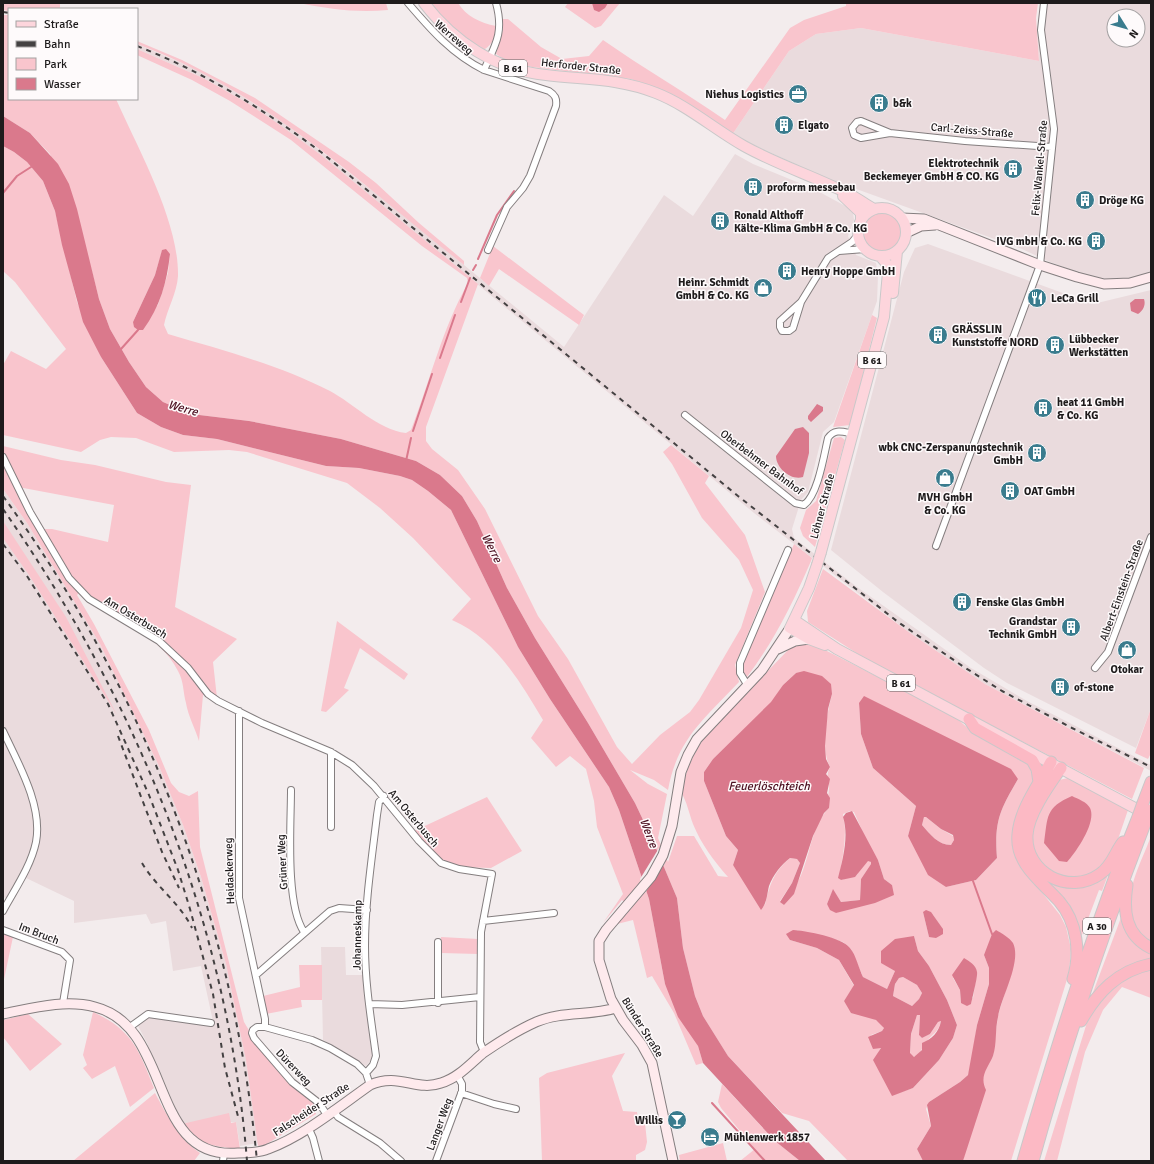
<svg xmlns="http://www.w3.org/2000/svg" width="1154" height="1164" font-family="Signika,sans-serif">
<style>
.built{fill:#eadbdd;fill-rule:evenodd}
.green{fill:#f9c5cd;fill-rule:evenodd}
.water{fill:#da798c;fill-rule:evenodd}
.pier{fill:#f3eced}
.lines{fill:none;stroke-linecap:round;stroke-linejoin:round}
.stream{stroke:#da798c;stroke-width:2}
.street-casing{stroke:#847e7f;stroke-width:8}
.secondary-casing{stroke:#847e7f;stroke-width:11}
.primary-casing{stroke:#c9c8c9;stroke-width:12}
.highway-casing{stroke:#c9c8c9;stroke-width:13}
.street{stroke:#fff;stroke-width:6}
.secondary{stroke:#feeaed;stroke-width:9}
.primary{stroke:#fdd5dc;stroke-width:10}
.highway{stroke:#fcb9c4;stroke-width:11}
.rail{stroke:#444142;stroke-width:2;stroke-dasharray:5 5;stroke-linecap:butt}
.primary-bridge-casing{stroke:#c9c8c9;stroke-width:12;stroke-linecap:butt}
.highway-bridge-casing{stroke:#c9c8c9;stroke-width:13;stroke-linecap:butt}
.primary-bridge{stroke:#fdd5dc;stroke-width:10}
.highway-bridge{stroke:#fcb9c4;stroke-width:11}
.labels{text-anchor:middle;stroke-width:3;stroke-linejoin:round;paint-order:stroke}
.shield{fill:#fefafb;stroke:#615e5f;stroke-width:1}
.shield-label{font-size:10px;font-weight:bold;fill:#1e1b1c}
.street-label{font-size:11px;fill:#1e1b1c;stroke:#fefafb}
.poi-label{font-size:11px;font-weight:bold;fill:#1e1b1c;stroke:#fefafb;text-anchor:start}
.water-label{font-size:12px;font-style:italic;fill:#4c1021;stroke:#fefafb}
</style>
<rect width="100%" height="100%" fill="#f3eced"/>
<path class="built" d="M1047,3H1151V274L1131,279H1104L1080,273L1050,262L1022,249L826,178L732,135L789,51L816,34L861,28L1039,61L1037,27L1045,19ZM1114,16H1138V40H1114Z
M137,44L205,73L279,119L386,201L564,347L664,195L693,216L735,154L753,164L814,189L849,208L853,213L854,220L848,236L856,255L876,263L878,276L877,301L834,422L823,432L808,492L801,500L792,529L794,538L857,587L971,668L1027,701L1151,765V771L985,684L910,633L754,513L321,155L249,104L203,78L137,49Z
M928,244L1093,304L1151,290V708L1136,748L1007,683L984,668L883,592L831,550L904,272L915,248Z
M3,489L27,523L100,644L159,766L183,825L201,877L226,964L246,1059L258,1143L240,1146L236,1122L182,1124L173,1109L147,1043L138,1026L141,1020L149,1016L214,1026L201,966L173,971L166,921L151,924L146,914L74,923V901L24,877L12,900L3,897Z
M321,947H345L346,975H365L366,1003L374,1056L366,1066L323,1040Z"/>
<path class="green" d="M3,3H60V9H9V11L3,10Z
M299,3H386L388,10C357,13 329,9 299,3Z
M430,3H458C466,16 480,23 496,26C496,35 493,44 485,49H480L439,15Z
M568,3H620L601,26L595,28L565,7Z
M846,3H1038L1036,18L1039,61L861,28L816,34L789,51L732,135L674,95L631,79L532,67L505,60L496,54L503,30L502,19H508L541,47L562,59L589,56L603,40C643,68 685,92 725,120L790,28L804,20L846,6Z
M3,15H9V99H116C138,149 179,221 178,276C177,293 167,309 164,325L168,334C222,350 279,365 330,391C353,403 378,430 406,433L411,430C430,381 442,329 468,283L467,278L422,246L291,140L230,101L192,80L137,55V49L203,78L249,104L277,123L321,155L478,284L426,427V441L432,449L458,470L485,509L538,616L568,659L617,747L632,764L660,735L690,712L699,700L741,628L753,590L739,560L702,518L672,464L663,452L671,445L709,476L705,483L745,535L765,592L735,665L739,682C705,718 677,739 668,790L654,780L630,770L648,784L667,794L658,838L668,862L677,836H694L718,876L728,877C714,861 701,844 693,824C689,813 687,802 681,792C686,770 693,753 707,734L790,648L808,643L825,650L954,716L970,730L1025,759L1033,768L1035,781L1013,842L1017,861L1060,915L1066,927L1071,949L1069,973L1011,1161H963L985,1068L993,1056L998,1015L1013,967L984,955L989,968V984L977,1025L971,1067L968,1075L960,1082L929,1102L926,1109L931,1126L917,1149L923,1161H848L809,1121L782,1113L728,1056L703,1016L695,996L683,948L677,898L653,841L635,803L588,723L535,638L507,588L477,521L462,496L440,475L416,461L341,439L249,421L191,414L163,402L146,387L129,362L110,329L99,299L91,268L50,154L30,133L3,116ZM162,251L170,254L168,273L158,305L133,322L155,275ZM796,673L832,694C827,714 820,748 830,767C825,777 830,780 829,789C828,796 828,800 829,808C813,824 811,849 803,870C799,882 790,894 784,905L780,901L792,883L800,863L797,859L790,858C774,871 769,886 765,905L733,865L738,850L726,836L704,781V772L713,759L772,702L783,685ZM859,703L1018,779C1000,810 994,821 997,858L976,880L946,887L908,836L916,806L873,768L861,734ZM850,811L854,812L868,844L878,860L884,879L892,885L836,913L827,904L833,890L841,902L860,900L861,879L871,864V862L868,860L859,870L857,875L841,880L839,878C842,862 845,846 845,830C845,824 843,819 843,814ZM923,912L933,915L942,928L929,937ZM797,930L843,942L851,949L863,977L887,989L895,971L914,936L918,951L929,966L947,1000L957,1025L953,1038L939,1060L913,1088L892,1095L878,1053L881,1048L871,1035L882,1031L884,1028L881,1023L844,1001L854,986L839,960L817,948L790,940ZM977,973L973,998L961,1003L960,990L953,978Z
M137,41L182,60L255,98L349,162L376,183L419,223L464,261V265C360,183 264,91 137,44Z
M3,146L14,152L27,162L43,181L55,211L77,302L101,357L137,413L161,427L183,435L217,439L326,466L359,468L400,476L412,480L428,491L451,510L518,647L550,699L609,787L619,810L649,899L665,984L698,1046L703,1063L696,1065L674,1013L652,976L647,978L633,920L617,924L631,908L622,900L603,923L623,894L597,827L594,801L586,769L570,756L556,767L531,738L543,720C520,682 495,638 452,620L471,599L413,538L380,508L347,483L247,452L229,450L174,452L136,438L111,437L100,440L81,452L3,435V365L11,351L46,369L66,349L15,282L3,271Z
M863 232a20 20 0 1 1 40 0a20 20 0 1 1-40 0Z
M493,246L584,315L579,325L499,269L489,286L480,278Z
M872,315L877,318L850,425L833,427Z
M841,437L845,440L815,547L803,536L800,528L806,510L816,501L834,438Z
M3,446L61,460L95,465L166,482L191,485L175,607L237,639L213,662L217,698L203,695L199,741C195,728 188,716 186,703C183,692 184,682 178,671C158,631 111,620 79,593L77,595L94,624L149,730L171,783L179,792L189,796L198,791L200,847L244,1022L250,1032L316,1106V1114L265,1145L258,1146L246,1060L226,964L201,877L183,825L159,766L100,644L27,523L3,489ZM18,487L114,505L108,542L52,529H38Z
M3,521L66,617L117,715L29,575L3,538Z
M794,544L812,558L811,561C793,603 774,641 747,677L742,669L744,659Z
M823,569L910,633L985,684L1144,768L1132,799L869,661L808,622L807,611Z
M337,621L408,674L404,680L360,648L344,688L349,690L326,712L321,711Z
M1151,708V753L1148,759L1135,753Z
M1068,778L1128,810L1114,851L1104,866L1090,876L1070,880L1052,875L1032,851L1031,836L1035,819L1052,788L1059,780Z
M487,797L522,851L491,868L458,867L440,859L414,831Z
M924,817H926L941,829L953,836L954,840L951,845C938,845 930,834 922,825Z
M1151,836V944C1146,939 1138,935 1135,929C1119,900 1141,864 1151,836Z
M1037,872L1049,881L1108,875L1102,891L1099,890L1080,940Z
M1122,915L1151,952V962L1092,995Z
M3,933L13,937L3,984Z
M441,937L478,939V954L441,953Z
M299,965H322V1000H301L302,1007L266,1014L263,996L300,987Z
M1151,970V998L1122,987L1103,1010L1085,1052L1057,1161H1044L1089,1016L1114,985L1133,974Z
M903,977L917,985L922,993L919,999L912,1006L893,996L895,984L899,978Z
M93,1012C133,1030 139,1051 154,1088L130,1107L115,1066L92,1079L83,1068L87,1065L83,1055Z
M28,1014L62,1044L30,1071L3,1037V1020Z
M917,1015H920L919,1035L922,1038L930,1034L938,1022L941,1021C939,1032 932,1034 926,1042C921,1048 922,1054 914,1057L910,1054L911,1034Z
M625,1053L612,1076L623,1111L637,1112L638,1120L641,1123H645L647,1142L645,1150L636,1155V1161H542L539,1078L547,1073Z
M722,1084L775,1141L800,1161H740L755,1149L721,1108L718,1102Z
M155,1093C168,1117 178,1138 200,1153L194,1161H73Z
M229,1113L231,1123L236,1122L240,1149C211,1146 202,1146 182,1124Z
M723,1143L727,1161H680L679,1155Z"/>
<path class="water" d="M592,3H608L605,8L599,12L594,10Z
M3,116L30,133L58,164L69,184L77,209L99,299L110,329L129,362L146,387L163,402L191,414L249,421L341,439L416,461L440,475L462,496L477,521L507,588L535,638L588,723L635,803L653,841L677,898L683,948L695,996L703,1016L728,1056L826,1161H800L775,1141L703,1063L698,1046L678,1017L665,984L649,899L619,810L609,787L550,699L518,647L451,510L428,491L412,480L400,476L359,468L326,466L217,439L183,435L161,427L137,413L101,357L83,322L62,245L55,211L43,181L27,162L14,152L3,146Z
M166,249L170,254C167,282 160,307 143,330H138L134,327L133,322L155,275L162,250Z
M1135,299H1144C1146,305 1143,311 1138,314L1131,311L1130,303Z
M817,404L823,407V411L811,422L808,419V416Z
M803,427L809,433V453L803,477C791,481 776,468 776,456L795,429Z
M804,671L822,676L831,684L832,694L828,709L825,746L826,759L830,767L826,774L830,779L827,793L830,798L829,808L824,813L813,836L794,894L784,905L780,902L792,883L800,863L797,859L790,858C781,865 773,875 769,886C767,894 767,903 761,910L733,865L738,850L726,836L704,781V772L713,759L771,702L783,685L796,673Z
M864,696L1011,769L1018,779C1000,810 994,821 997,858L976,880L946,887L928,875L908,836L916,806L873,768L861,734L859,703ZM924,817H926L941,829L953,835L954,840L951,845C938,845 930,834 922,825Z
M1072,796C1078,799 1087,802 1090,808C1097,822 1076,852 1067,862L1059,861L1044,843C1048,816 1045,808 1072,796Z
M852,811L878,860L884,879L892,885L894,895L875,903L836,913L830,910L827,904L833,889L841,902L860,900L861,879L871,864V862L868,861L855,877L841,880L838,878C843,859 849,836 843,817L846,813Z
M926,910L931,912L943,929V934L936,938L929,937L923,912Z
M793,930C807,931 841,937 850,948C856,955 859,969 863,977L887,989L895,971L881,963V951L895,939L914,936L918,951L929,966L947,1000L957,1025L953,1038L939,1060L913,1088L892,1096L873,1060L881,1048L873,1049L868,1037L882,1031L884,1028L876,1020L851,1013L844,1001L854,985L839,960L817,948L790,940L786,934ZM903,977L917,985L922,993L919,999L912,1006L893,996L895,984L899,978ZM917,1015H920L919,1035L922,1038L930,1034L938,1022L941,1021C939,1032 932,1039 922,1043V1050L914,1057L910,1053L911,1034Z
M996,930C1001,933 1010,938 1013,943C1022,962 1001,997 998,1017C995,1029 997,1044 993,1056C988,1068 979,1076 986,1090L963,1161H923L917,1149L931,1126L927,1105L929,1102L960,1082L968,1075L977,1025L989,984V968L984,955L992,934Z
M964,958C969,961 976,965 977,972C978,976 972,999 971,1004L967,1006L961,1003L960,990L952,975Z"/>
<path class="pier" d="M659,848L665,863L645,893L640,879Z"/>
<g class="lines">
<path class="stream" d="M3,193L17,176L31,167
M478,259L497,215L514,191
M473,270L476,265
M461,302L470,278
M121,349L138,330
M440,358L455,315
M413,431L432,374
M406,461L411,438
M973,881L992,934
M712,1103L765,1161"/>
<g class="street-casing">
<path id="street" d="M408,3C431,30 452,54 484,70C496,44 504,32 496,3
M484,70L549,91C555,95 557,98 556,106L530,176L523,188L507,207L488,250
M890,133L861,138L854,135L852,128L857,122L861,121L890,133L965,141L1052,147
M839,251L865,249
M801,302L780,321V327L782,331H789L793,328L801,302L828,258L852,242L858,235
M685,415L795,503L804,505C818,495 824,455 828,438C835,428 843,432 854,434
M3,457L30,512L69,578L89,599L159,641L188,668L208,694L218,701L262,723L331,752L352,765L374,786L419,841L441,863L459,869L492,874L481,932L480,1042L484,1052
M936,546L1040,265L1054,129L1041,30L1044,3
M1095,668L1108,652L1151,537
M748,686L740,673V663L788,550
M239,711V898L265,1019V1027
M3,731C18,763 43,806 36,842C31,866 15,889 3,911
M291,790C291,824 285,904 304,932
M331,827V752
M483,921L554,913
M3,930L62,952L70,960L63,1003
M256,975L330,911L339,908L367,910
M438,1003V942
M370,1004L402,1005L480,997
M130,1027L148,1014L211,1023
M366,1073L373,1065L376,1056C371,1019 365,983 365,946C365,902 372,858 377,815L379,802L384,796
M461,1093L494,1104L516,1109
M333,1110L338,1117L380,1143L401,1161
M327,1115L319,1103L292,1082L254,1038L252,1033L253,1030L257,1027H265L312,1040L330,1048L357,1064L366,1073L370,1085
M308,1127L313,1138L319,1161
M223,1161L224,1153
M436,1161L462,1091V1084L457,1075"/>
</g>
<g class="secondary-casing">
<path id="secondary" d="M902,218L924,219L1040,265L1077,277L1104,284L1130,283L1151,277
M906,233L921,226L935,225
M778,649L795,641L809,639
M3,1014C33,1008 65,999 95,1007C174,1027 147,1161 238,1153C248,1153 259,1153 268,1149C302,1137 340,1106 370,1085C399,1072 416,1092 441,1083C458,1078 470,1064 483,1053C499,1042 518,1030 536,1022C561,1011 590,1016 616,1008
M673,1161L652,1063L642,1045L623,1020L611,999L599,960V941L606,930L651,877L663,855L672,826L681,772L688,755L697,739L762,670L790,628"/>
</g>
<g class="primary-casing">
<path id="primary" d="M424,3C454,42 496,70 546,75C585,80 618,78 656,93C687,105 714,129 744,146C778,165 816,177 851,195C859,199 866,205 874,209
M843,196L861,213V220
M858 232a24 24 0 1 1 48 0a24 24 0 1 1-48 0Z
M893,293L897,251
M821,552L884,317L888,272L887,264L880,256
M817,565L809,588L790,628L809,639L825,645
M794,620L837,649L1146,814"/>
</g>
<g class="highway-casing">
<path id="highway" d="M969,719L975,728L1032,760L1037,769L1039,782
M1051,762C1039,784 1020,809 1018,834C1015,864 1041,881 1059,901C1077,922 1081,953 1073,979
M1061,768C1049,785 1028,814 1027,835C1025,873 1069,896 1100,874C1112,866 1115,852 1123,842
M1143,803L1151,782
M1127,885C1123,911 1125,935 1151,948
M1081,1021C1097,993 1117,971 1151,964
M1023,1161C1057,1045 1093,929 1138,817
M1033,1161C1065,1046 1103,933 1146,821"/>
</g>
<use href="#street" class="street"/>
<use href="#secondary" class="secondary"/>
<use href="#primary" class="primary"/>
<use href="#highway" class="highway"/>
<path class="rail" d="M3,12L9,13
M137,46C204,72 263,109 321,152L738,496L898,622L964,667L1002,691L1072,728L1151,767
M3,496C145,691 234,921 257,1161
M3,509C138,703 228,924 247,1161
M3,544L27,576L108,704L149,795L178,870L190,909L213,994L225,1068L239,1120
M3,673H4
M118,736L162,852L179,888
M142,863C156,887 180,903 192,928"/>
<g class="primary-bridge-casing">
<path id="primary-bridge" d="M817,565L821,552"/>
</g>
<g class="highway-bridge-casing">
<path id="highway-bridge" d="M1138,817L1143,803
M1146,821L1151,810"/>
</g>
<use href="#primary-bridge" class="primary-bridge"/>
<use href="#highway-bridge" class="highway-bridge"/>
</g>
<defs>
<g id="office-disc" transform="scale(1)"><circle r="9.5" fill="#3a7c8e" stroke="#fefafb"/><path d="M-6-3h4V-5.5h4V-3h4V5H-6ZM-1-4.5V-3h2v-1.5ZM-6 0V1H6V0Z" fill="#fff"/></g>
<g id="building-disc" transform="scale(1)"><circle r="9.5" fill="#3a7c8e" stroke="#fefafb"/><path d="M-4-6H4V6H1V3H-1V6H-4ZM-2.5-4.3h1.7v1.8h-1.7ZM.8-4.3h1.7v1.8H.8ZM-2.5-1h1.7V.8h-1.7ZM.8-1h1.7V.8H.8Z" fill="#fff"/></g>
<g id="shop-disc" transform="scale(1)"><circle r="9.5" fill="#3a7c8e" stroke="#fefafb"/><path d="M-5-2.5h2.3a2.7 3.5 0 0 1 5.4 0H5L5.5 6h-11ZM-1.5-2.5h3a1.5 2.3 0 0 0-3 0Z" fill="#fff"/></g>
<g id="restaurant-disc" transform="scale(1)"><circle r="9.5" fill="#3a7c8e" stroke="#fefafb"/><path d="M-5-6h1v4h1v-4h1v4h1v-4h1v5L-1.5 .5V6h-2V.5L-5-1ZM5-6V6H3V1.5H1.5Q1.5-4 5-6Z" fill="#fff"/></g>
<g id="bar-disc" transform="scale(1)"><circle r="9.5" fill="#3a7c8e" stroke="#fefafb"/><path d="M-6-5H6L.8 .8V4.5H3.5V6h-7V4.5H-.8V.8Z" fill="#fff"/></g>
<g id="hotel-disc" transform="scale(1)"><circle r="9.5" fill="#3a7c8e" stroke="#fefafb"/><path d="M-6-4.5h1.5V1H6V5H4.5V3h-9V5H-6ZM-4 0a1.8 1.8 0 1 1 3.6 0ZM.5 0V-2.5h3Q6-2.5 6 0Z" fill="#fff"/></g>
</defs>
<g fill-rule="evenodd">
<use href="#office-disc" x="798" y="94"/>
<use href="#building-disc" x="879" y="103"/>
<use href="#building-disc" x="784" y="125"/>
<use href="#building-disc" x="1013" y="169"/>
<use href="#building-disc" x="753" y="187"/>
<use href="#building-disc" x="1085" y="200"/>
<use href="#building-disc" x="720" y="221"/>
<use href="#building-disc" x="1096" y="241"/>
<use href="#building-disc" x="787" y="271"/>
<use href="#shop-disc" x="763" y="288"/>
<use href="#restaurant-disc" x="1037" y="298"/>
<use href="#building-disc" x="938" y="335"/>
<use href="#building-disc" x="1055" y="345"/>
<use href="#building-disc" x="1043" y="408"/>
<use href="#building-disc" x="1037" y="453"/>
<use href="#shop-disc" x="945" y="478"/>
<use href="#building-disc" x="1010" y="491"/>
<use href="#building-disc" x="962" y="602"/>
<use href="#building-disc" x="1071" y="627"/>
<use href="#shop-disc" x="1127" y="650"/>
<use href="#building-disc" x="1060" y="687"/>
<use href="#bar-disc" x="677" y="1120"/>
<use href="#hotel-disc" x="710" y="1137"/>
</g>
<g class="labels">
<g class="shield">
<rect x="499" y="60" width="28" height="16" rx="3"/>
<rect x="858" y="352" width="28" height="16" rx="3"/>
<rect x="887" y="675" width="28" height="16" rx="3"/>
<rect x="1083" y="918" width="28" height="16" rx="3"/>
</g>
<g class="shield-label">
<text x="513" y="72">B 61</text>
<text x="872" y="364">B 61</text>
<text x="901" y="687">B 61</text>
<text x="1097" y="930">A 30</text>
</g>
<g class="street-label">
<text transform="translate(454 37) rotate(41)" y="4">Werreweg</text>
<text transform="translate(581 66) rotate(6)" y="4">Herforder Straße</text>
<text transform="translate(972 130) rotate(5)" y="4">Carl-Zeiss-Straße</text>
<text transform="translate(1039 168) rotate(-85)" y="4">Felix-Wankel-Straße</text>
<text transform="translate(762 462) rotate(37)" y="4">Oberbehmer Bahnhof</text>
<text transform="translate(822 506) rotate(-75)" y="4">Löhner Straße</text>
<text transform="translate(1121 590) rotate(-70)" y="4">Albert-Einstein-Straße</text>
<text transform="translate(136 617) rotate(31)" y="4">Am Osterbusch</text>
<text transform="translate(414 818) rotate(50)" y="4">Am Osterbusch</text>
<text transform="translate(282 862) rotate(-93)" y="4">Grüner Weg</text>
<text transform="translate(229 871) rotate(-92)" y="4">Heidackerweg</text>
<text transform="translate(39 933) rotate(21)" y="4">Im Bruch</text>
<text transform="translate(357 935) rotate(-89)" y="4">Johanneskamp</text>
<text transform="translate(643 1027) rotate(58)" y="4">Bünder Straße</text>
<text transform="translate(294 1067) rotate(46)" y="4">Dürerweg</text>
<text transform="translate(311 1109) rotate(-33)" y="4">Falscheider Straße</text>
<text transform="translate(439 1124) rotate(-70)" y="4">Langer Weg</text>
</g>
<g class="poi-label">
<text x="784" y="98" text-anchor="end">Niehus Logistics</text>
<text x="893" y="107">b&amp;k</text>
<text x="798" y="129">Elgato</text>
<text x="999" y="167" text-anchor="end">Elektrotechnik<tspan x="999" dy="13">Beckemeyer GmbH &amp; CO. KG</tspan></text>
<text x="767" y="191">proform messebau</text>
<text x="1099" y="204">Dröge KG</text>
<text x="734" y="219">Ronald Althoff<tspan x="734" dy="13">Kälte-Klima GmbH &amp; Co. KG</tspan></text>
<text x="1082" y="245" text-anchor="end">IVG mbH &amp; Co. KG</text>
<text x="801" y="275">Henry Hoppe GmbH</text>
<text x="749" y="286" text-anchor="end">Heinr. Schmidt<tspan x="749" dy="13">GmbH &amp; Co. KG</tspan></text>
<text x="1051" y="302">LeCa Grill</text>
<text x="952" y="333">GRÄSSLIN<tspan x="952" dy="13">Kunststoffe NORD</tspan></text>
<text x="1069" y="343">Lübbecker<tspan x="1069" dy="13">Werkstätten</tspan></text>
<text x="1057" y="406">heat 11 GmbH<tspan x="1057" dy="13">&amp; Co. KG</tspan></text>
<text x="1023" y="451" text-anchor="end">wbk CNC-Zerspanungstechnik<tspan x="1023" dy="13">GmbH</tspan></text>
<text x="1024" y="495">OAT GmbH</text>
<text x="945" y="501" text-anchor="middle">MVH GmbH<tspan x="945" dy="13">&amp; Co. KG</tspan></text>
<text x="976" y="606">Fenske Glas GmbH</text>
<text x="1057" y="625" text-anchor="end">Grandstar<tspan x="1057" dy="13">Technik GmbH</tspan></text>
<text x="1127" y="673" text-anchor="middle">Otokar</text>
<text x="1074" y="691">of-stone</text>
<text x="663" y="1124" text-anchor="end">Willis</text>
<text x="724" y="1141">Mühlenwerk 1857</text>
</g>
<g class="water-label">
<text transform="translate(183 408) rotate(16)" y="4">Werre</text>
<text transform="translate(492 548) rotate(63)" y="4">Werre</text>
<text x="769" y="790">Feuerlöschteich</text>
<text transform="translate(649 833) rotate(69)" y="4">Werre</text>
</g>
</g>
<rect width="1154" height="1164" fill="none" stroke="#1e1b1c" stroke-width="8"/>
<rect x="8" y="8" width="130" height="92" fill="#fefafb" stroke="#a4a1a2"/>
<rect x="16" y="21" width="20" height="6" fill="#fdd5dc" stroke="#a4a1a2"/>
<text x="44" y="28" font-size="12" fill="#1e1b1c">Straße</text>
<rect x="16" y="41" width="20" height="6" fill="#444142" stroke="#a4a1a2"/>
<text x="44" y="48" font-size="12" fill="#1e1b1c">Bahn</text>
<rect x="16" y="58" width="20" height="12" fill="#f9c5cd" stroke="#a4a1a2"/>
<text x="44" y="68" font-size="12" fill="#1e1b1c">Park</text>
<rect x="16" y="78" width="20" height="12" fill="#da798c" stroke="#a4a1a2"/>
<text x="44" y="88" font-size="12" fill="#1e1b1c">Wasser</text>
<g transform="translate(1126 28) rotate(127)"><circle r="19" fill="#fefafb" stroke="#a4a1a2"/>
<path d="M0-3L7 15L0 10L-7 15Z" fill="#3a7c8e"/>
<text y="-6" font-size="11" font-weight="bold" text-anchor="middle" fill="#1e1b1c">N</text>
</g>
</svg>
